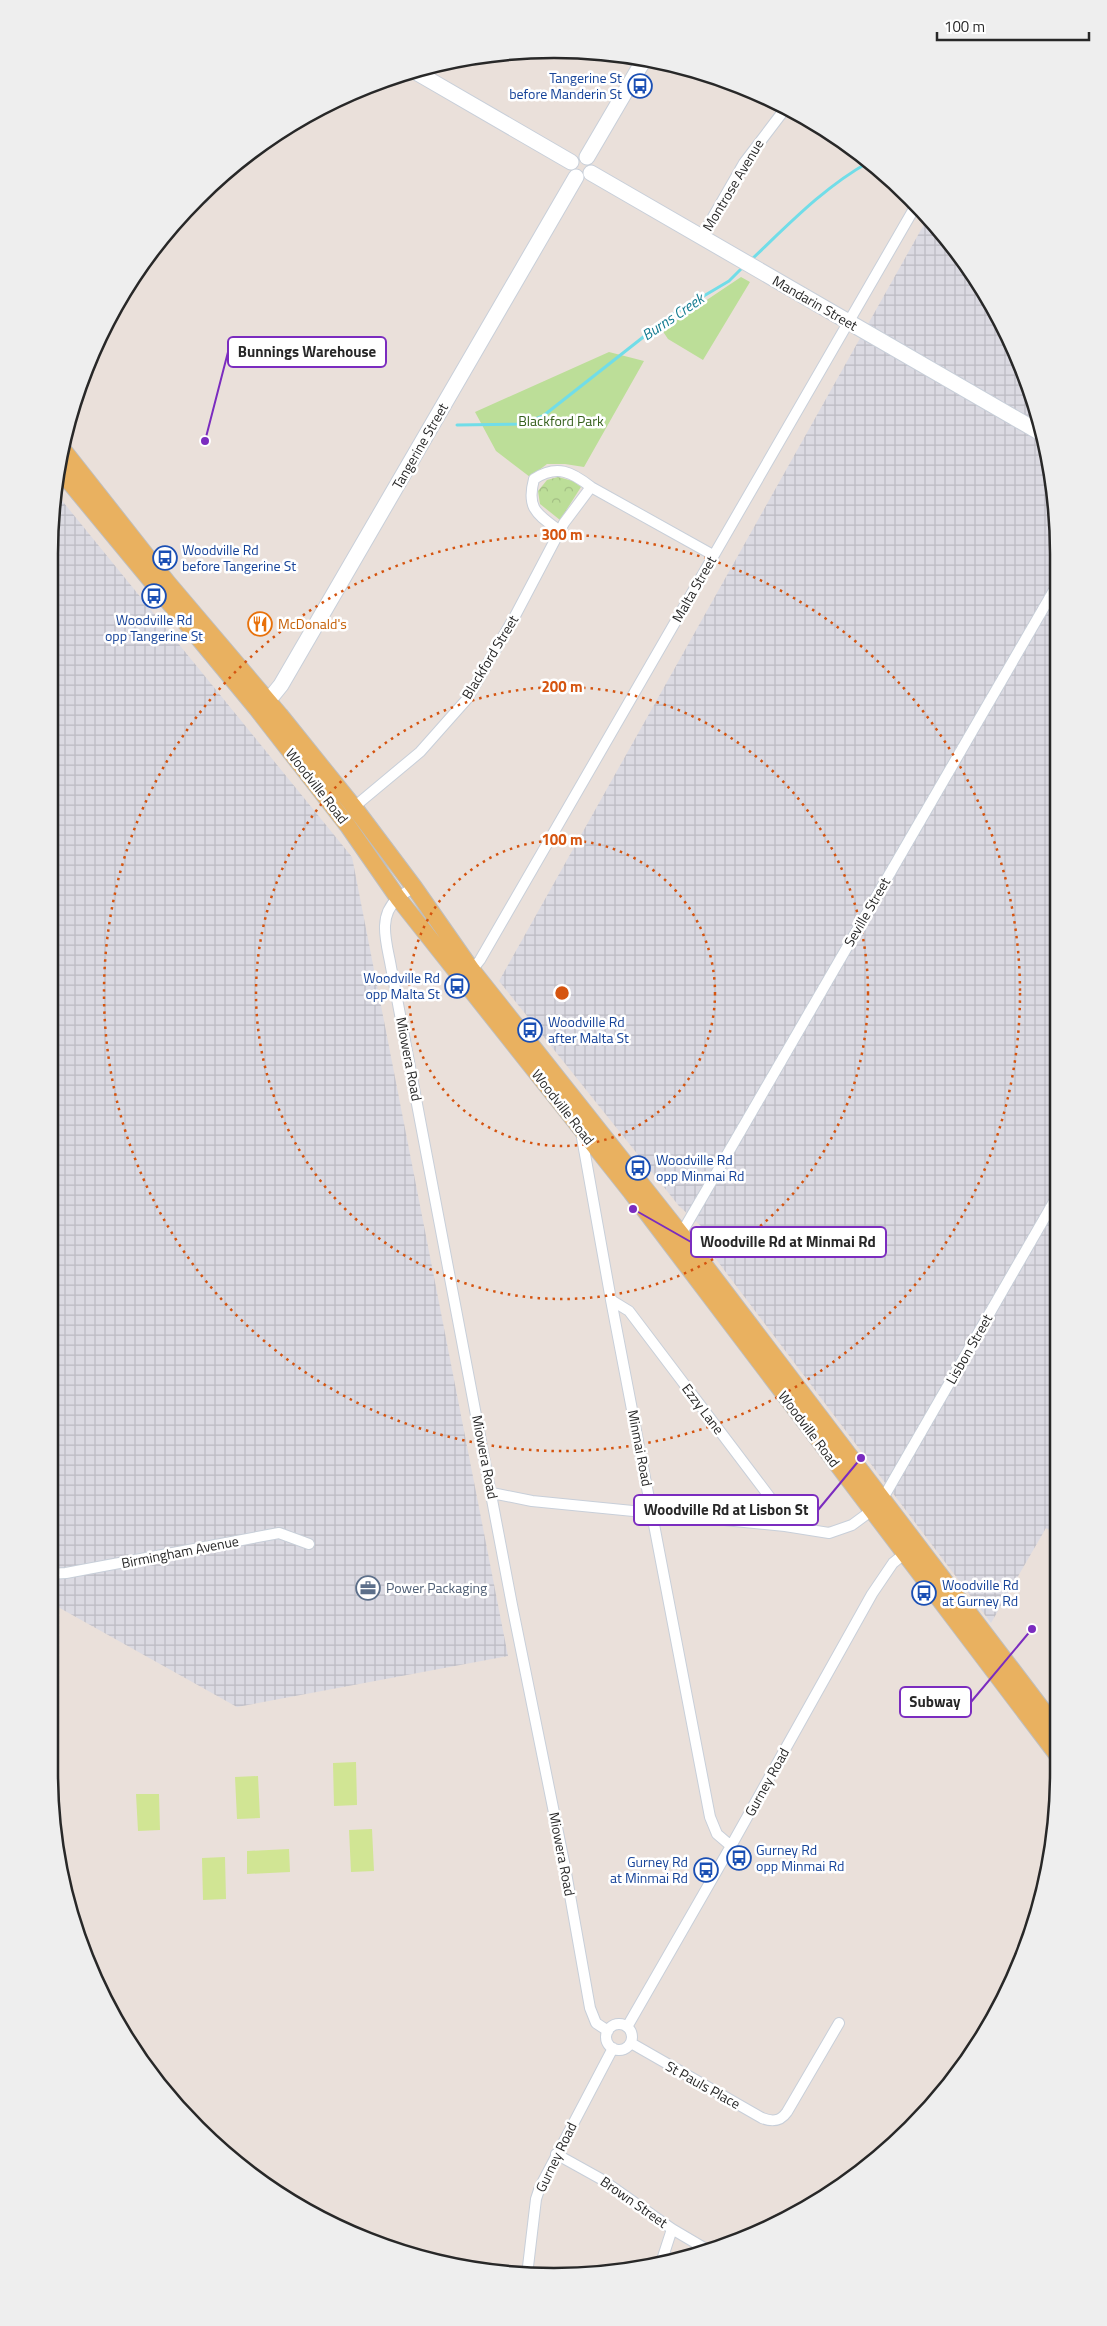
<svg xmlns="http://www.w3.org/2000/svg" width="1107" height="2326" font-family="'Titillium Web',sans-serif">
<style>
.industrial{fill:url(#industrial-grid)}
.green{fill:#bcde98}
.forest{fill:url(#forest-crowns)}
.pitch{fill:#d1e594}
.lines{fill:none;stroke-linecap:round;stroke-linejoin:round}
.stream{stroke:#71dde8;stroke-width:3}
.street-casing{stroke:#c8cfd9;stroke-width:12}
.secondary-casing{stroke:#c8cfd9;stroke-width:17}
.primary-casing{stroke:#bebebe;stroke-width:18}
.street{stroke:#fff;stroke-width:10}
.secondary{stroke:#fff;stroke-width:15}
.primary{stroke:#e9b160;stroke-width:16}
.ring{fill:none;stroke:#d5540f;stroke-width:2.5;stroke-dasharray:2.5 5}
.labels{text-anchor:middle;stroke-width:5;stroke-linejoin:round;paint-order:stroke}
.transit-label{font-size:14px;fill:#164399;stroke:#fff;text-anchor:start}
.street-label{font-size:14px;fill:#282828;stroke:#fff}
.park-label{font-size:14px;fill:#36601d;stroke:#fff}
.food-label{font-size:14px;fill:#c56008;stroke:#fff;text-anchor:start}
.service-label{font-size:14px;fill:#4e5e75;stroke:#fff;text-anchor:start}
.water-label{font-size:15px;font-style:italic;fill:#147b90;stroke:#fff}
.rim{fill:none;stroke:#282828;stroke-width:2.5}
.centre{fill:#d5540f;stroke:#fff;stroke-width:2.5}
.ring-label{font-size:15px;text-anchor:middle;font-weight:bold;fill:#d5540f;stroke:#fff;stroke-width:5;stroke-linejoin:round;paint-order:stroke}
.leader{fill:none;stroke:#7b2cbf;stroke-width:2}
.callout-dot{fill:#7b2cbf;stroke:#fff;stroke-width:2}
.callout{fill:#fff;stroke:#7b2cbf;stroke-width:2}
.callout-label{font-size:15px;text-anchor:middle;font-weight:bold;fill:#282828}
</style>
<defs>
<pattern id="industrial-grid" width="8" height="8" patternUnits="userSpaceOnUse" patternTransform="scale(1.25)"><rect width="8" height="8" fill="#dbdae2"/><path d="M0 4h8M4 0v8" fill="none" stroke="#bcbbc2"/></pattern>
<pattern id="forest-crowns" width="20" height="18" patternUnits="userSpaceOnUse" patternTransform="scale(1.25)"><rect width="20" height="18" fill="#bcde98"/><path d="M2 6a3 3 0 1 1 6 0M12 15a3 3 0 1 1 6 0" fill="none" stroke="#a2be83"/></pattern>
</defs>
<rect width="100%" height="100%" fill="#eae0da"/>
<path class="industrial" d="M927,219L954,246L1020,360L1054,487L1057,1534L1046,1528L991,1623L703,1242L702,1227L679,1206L499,981Z
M55,492L352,857L508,1656L237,1707L49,1602V553Z"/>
<path class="green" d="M741,277L750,282L703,360L668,339L662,330Z
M609,352L644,361L584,467L565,464H547L530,477L496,451L475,412Z"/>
<path class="forest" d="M558,477L573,481L581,487L560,520L540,504L538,491L547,480Z"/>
<path class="pitch" d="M356,1762L357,1805L334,1806L333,1763Z
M258,1776L260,1818L237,1819L235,1777Z
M136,1794H159L160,1830L138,1831Z
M372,1829L374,1871L351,1872L349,1830Z
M289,1849L290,1872L247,1874V1851Z
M225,1857L226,1899L203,1900L202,1858Z"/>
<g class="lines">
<path class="stream" d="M751,260C788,225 824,187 869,162
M457,425L523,424L543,416L670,316L729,281L744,266"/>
<g class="street-casing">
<path id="street" d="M203,198L209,186
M701,238L744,163L785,109
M560,531C537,514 526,509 534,479C557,464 572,472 591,487
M354,807L420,752L467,699L515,616L564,523L591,487L713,555
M414,887C409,891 402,894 397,899C377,917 387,944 391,967L512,1605L565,1867L590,2008L596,2023L608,2031
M472,970L480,960L915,207
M581,1132L611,1300L710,1817L717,1834L731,1846
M681,1234L1054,590
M611,1300L629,1311L784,1516L785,1526
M492,1493L532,1501L785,1526L829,1533L852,1525L871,1511
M882,1500L1056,1198
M49,1574L66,1573L279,1533L309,1544
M606 2037a13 13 0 1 1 26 0a13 13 0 1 1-26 0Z
M627,2027L731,1846L872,1594L893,1563L908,1551
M631,2043L762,2118C772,2122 780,2122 787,2112L839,2023
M556,2154L601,2179L672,2229L711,2252
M661,2263L672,2229
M527,2275L536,2199L540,2187L613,2048"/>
</g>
<g class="secondary-casing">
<path id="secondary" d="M414,71L571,162
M587,157L645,58
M591,173L1039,432
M258,708L268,701L281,685L576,177"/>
</g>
<g class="primary-casing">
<path id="primary" d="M61,447L168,583L280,715L354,807L414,887L472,970L681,1234L1058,1730
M57,467L257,709L348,826L398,898L631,1192L1058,1756"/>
</g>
<use href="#street" class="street"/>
<use href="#secondary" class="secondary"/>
<use href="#primary" class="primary"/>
</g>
<g class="ring">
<circle cx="562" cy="993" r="153"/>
<circle cx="562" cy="993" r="306"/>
<circle cx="562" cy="993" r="458"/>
</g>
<defs>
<g id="bus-ring" transform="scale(1.25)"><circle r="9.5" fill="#fff" stroke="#1a4fb4" stroke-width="1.5"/><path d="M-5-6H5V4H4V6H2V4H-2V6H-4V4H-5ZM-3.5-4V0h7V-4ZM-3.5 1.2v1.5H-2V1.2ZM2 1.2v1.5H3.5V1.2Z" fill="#1a4fb4"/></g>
<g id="restaurant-ring" transform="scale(1.25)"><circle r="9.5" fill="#fff" stroke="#e8710a" stroke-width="1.5"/><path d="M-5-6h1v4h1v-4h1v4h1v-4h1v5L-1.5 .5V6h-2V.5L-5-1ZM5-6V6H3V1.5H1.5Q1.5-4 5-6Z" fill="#e8710a"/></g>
<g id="office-ring" transform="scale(1.25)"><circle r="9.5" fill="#fff" stroke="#5c6f8a" stroke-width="1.5"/><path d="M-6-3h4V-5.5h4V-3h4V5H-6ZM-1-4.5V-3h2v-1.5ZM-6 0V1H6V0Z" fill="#5c6f8a"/></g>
</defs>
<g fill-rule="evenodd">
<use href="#bus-ring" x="640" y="86"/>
<use href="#bus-ring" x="165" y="558"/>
<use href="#bus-ring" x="154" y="596"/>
<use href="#restaurant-ring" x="260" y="624"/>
<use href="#bus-ring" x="457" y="986"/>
<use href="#bus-ring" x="530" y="1030"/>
<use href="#bus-ring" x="638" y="1168"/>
<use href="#office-ring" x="368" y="1588"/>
<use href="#bus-ring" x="924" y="1593"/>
<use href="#bus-ring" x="739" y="1858"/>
<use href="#bus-ring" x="706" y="1870"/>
</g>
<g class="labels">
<g class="transit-label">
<text x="622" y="83" text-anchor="end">Tangerine St<tspan x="622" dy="16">before Manderin St</tspan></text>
<text x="182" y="555">Woodville Rd<tspan x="182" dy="16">before Tangerine St</tspan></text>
<text x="154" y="625" text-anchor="middle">Woodville Rd<tspan x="154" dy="16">opp Tangerine St</tspan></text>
<text x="440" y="983" text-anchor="end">Woodville Rd<tspan x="440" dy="16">opp Malta St</tspan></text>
<text x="548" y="1027">Woodville Rd<tspan x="548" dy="16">after Malta St</tspan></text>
<text x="656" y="1165">Woodville Rd<tspan x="656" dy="16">opp Minmai Rd</tspan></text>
<text x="942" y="1590">Woodville Rd<tspan x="942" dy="16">at Gurney Rd</tspan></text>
<text x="756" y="1855">Gurney Rd<tspan x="756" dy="16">opp Minmai Rd</tspan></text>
<text x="688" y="1867" text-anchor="end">Gurney Rd<tspan x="688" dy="16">at Minmai Rd</tspan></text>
</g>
<g class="street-label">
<text transform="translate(733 185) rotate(-59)" y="5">Montrose Avenue</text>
<text transform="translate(815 303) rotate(30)" y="5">Mandarin Street</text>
<text transform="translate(420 446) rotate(-60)" y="5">Tangerine Street</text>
<text transform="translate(694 589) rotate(-60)" y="5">Malta Street</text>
<text transform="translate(490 657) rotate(-59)" y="5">Blackford Street</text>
<text transform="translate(317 786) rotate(52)" y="5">Woodville Road</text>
<text transform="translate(867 912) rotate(-60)" y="5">Seville Street</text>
<text transform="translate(409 1059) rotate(79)" y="5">Miowera Road</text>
<text transform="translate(563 1107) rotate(52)" y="5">Woodville Road</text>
<text transform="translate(969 1349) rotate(-60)" y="5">Lisbon Street</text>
<text transform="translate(703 1409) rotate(53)" y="5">Ezzy Lane</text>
<text transform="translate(809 1429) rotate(53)" y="5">Woodville Road</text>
<text transform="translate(640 1448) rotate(79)" y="5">Minmai Road</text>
<text transform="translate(485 1457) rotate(79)" y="5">Miowera Road</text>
<text transform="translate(180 1552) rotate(-11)" y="5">Birmingham Avenue</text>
<text transform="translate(767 1782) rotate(-61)" y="5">Gurney Road</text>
<text transform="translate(562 1854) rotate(79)" y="5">Miowera Road</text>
<text transform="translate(703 2085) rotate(29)" y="5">St Pauls Place</text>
<text transform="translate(556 2157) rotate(-64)" y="5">Gurney Road</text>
<text transform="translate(634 2202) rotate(35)" y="5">Brown Street</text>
</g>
<g class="park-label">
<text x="561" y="426">Blackford Park</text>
</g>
<g class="food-label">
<text x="278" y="629">McDonald's</text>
</g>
<g class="service-label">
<text x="386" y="1593">Power Packaging</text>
</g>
<g class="water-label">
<text transform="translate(673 317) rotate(-34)" y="5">Burns Creek</text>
</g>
</g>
<path d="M0 0H1107V2326H0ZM554 58H554A496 496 0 0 1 1050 554V1772A496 496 0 0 1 554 2268H554A496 496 0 0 1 58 1772V554A496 496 0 0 1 554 58Z" fill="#eee" fill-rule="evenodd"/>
<path class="rim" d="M554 58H554A496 496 0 0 1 1050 554V1772A496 496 0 0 1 554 2268H554A496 496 0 0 1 58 1772V554A496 496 0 0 1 554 58Z"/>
<circle cx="562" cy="993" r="8" class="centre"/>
<g class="ring-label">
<text x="562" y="540">300 m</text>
<text x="562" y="692">200 m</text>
<text x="562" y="845">100 m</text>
</g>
<path class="leader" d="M205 441L228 352M633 1209L691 1242M861 1458L818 1510M1032 1629L971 1702"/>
<g class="callout-dot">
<circle cx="205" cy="441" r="5"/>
<circle cx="633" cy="1209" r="5"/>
<circle cx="861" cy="1458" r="5"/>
<circle cx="1032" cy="1629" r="5"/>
</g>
<g class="callout">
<rect x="228" y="337" width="158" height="30" rx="5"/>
<rect x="691" y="1227" width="195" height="30" rx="5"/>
<rect x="634" y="1495" width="184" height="30" rx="5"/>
<rect x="900" y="1687" width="71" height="30" rx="5"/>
</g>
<g class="callout-label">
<text x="307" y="357">Bunnings Warehouse</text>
<text x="788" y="1247">Woodville Rd at Minmai Rd</text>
<text x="726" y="1515">Woodville Rd at Lisbon St</text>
<text x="935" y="1707">Subway</text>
</g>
<path d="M937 32v8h152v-8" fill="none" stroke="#282828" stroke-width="2.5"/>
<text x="944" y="32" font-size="15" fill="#282828" stroke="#ffffff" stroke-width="4" paint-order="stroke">100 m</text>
</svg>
